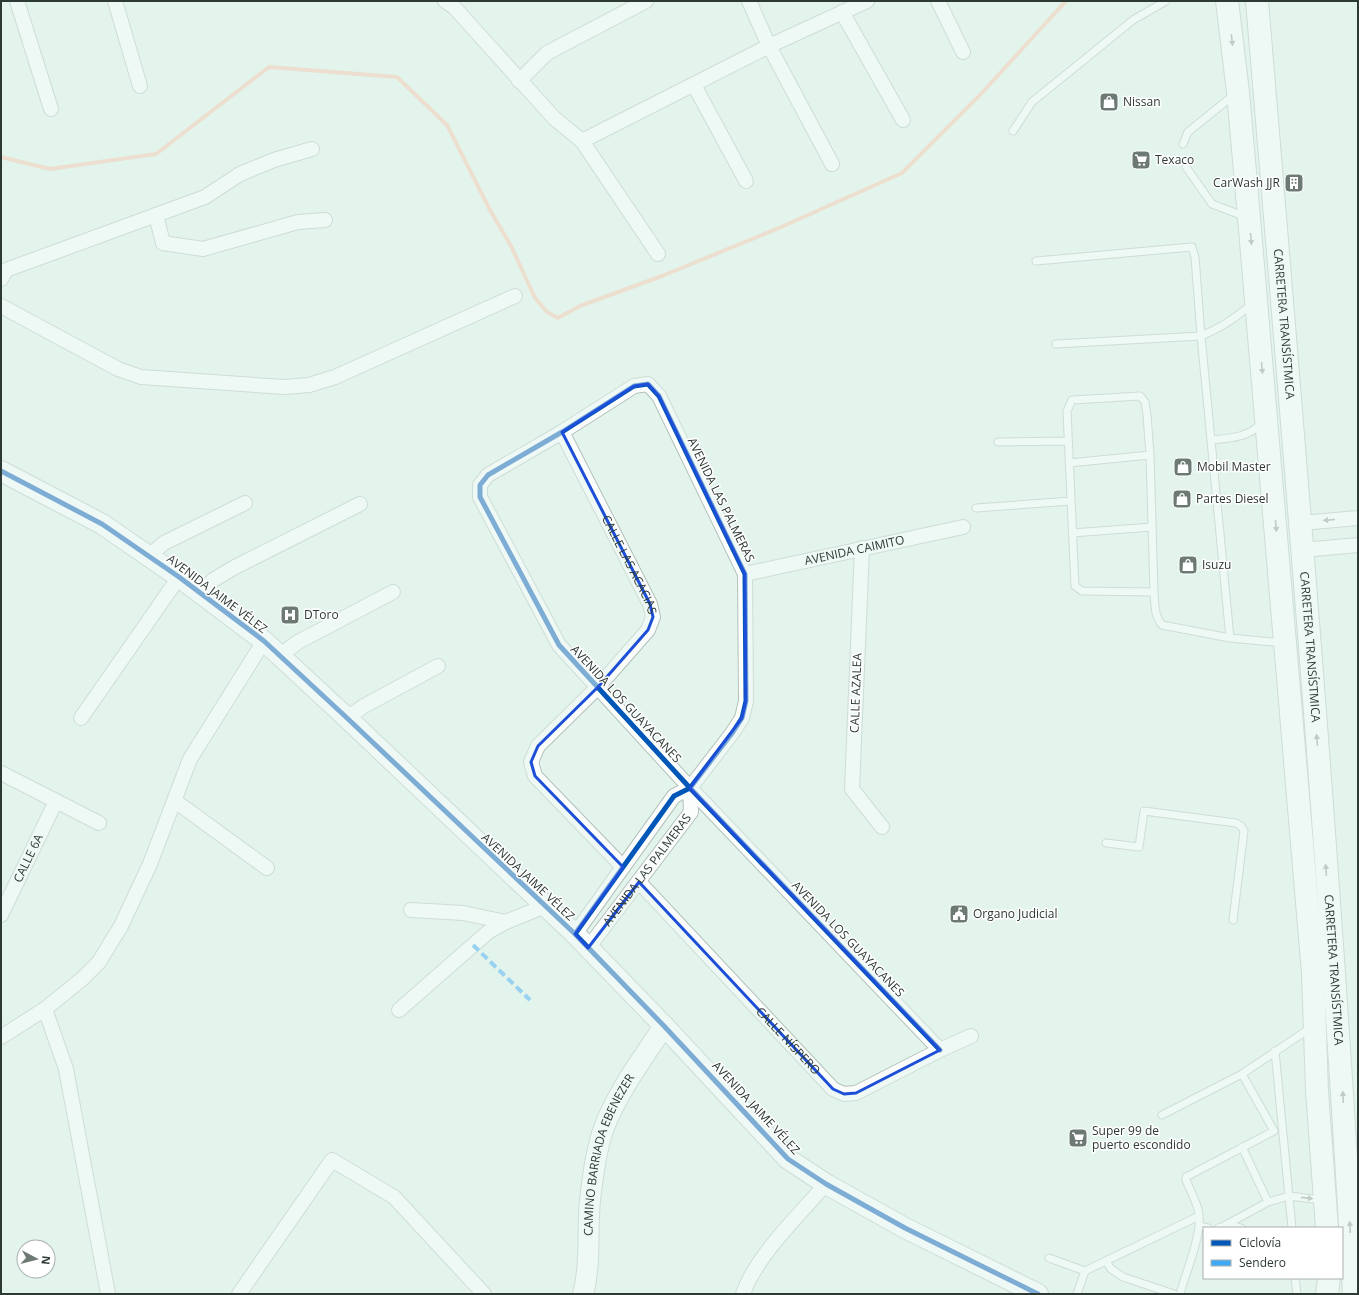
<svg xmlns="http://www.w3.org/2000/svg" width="1359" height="1295" font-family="'Open Sans',sans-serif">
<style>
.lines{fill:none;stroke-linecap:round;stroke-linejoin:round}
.stream{stroke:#f5c6ac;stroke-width:4}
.lane-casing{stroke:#b4c1bb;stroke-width:9}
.street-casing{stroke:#b4c1bb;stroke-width:16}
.secondary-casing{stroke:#b4c1bb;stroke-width:22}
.primary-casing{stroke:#b4c1bb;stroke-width:24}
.lane{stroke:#fbfdfc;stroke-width:7}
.street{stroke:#fbfdfc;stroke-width:14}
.secondary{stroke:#fbfdfc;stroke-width:20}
.primary{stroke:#fbfdfc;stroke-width:22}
.quiet{stroke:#3fa9f5;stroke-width:4;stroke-dasharray:8 4;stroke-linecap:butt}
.cycleway-casing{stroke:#fff;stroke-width:8}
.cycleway{stroke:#0057b8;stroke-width:5}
.oneway{fill:#949b98}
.marked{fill:none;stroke:#1d4ed8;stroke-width:3;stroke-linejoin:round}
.labels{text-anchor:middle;stroke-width:3;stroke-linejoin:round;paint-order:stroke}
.poi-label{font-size:12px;fill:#2d3933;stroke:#fff;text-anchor:start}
.street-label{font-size:12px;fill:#2d3933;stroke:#fff}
</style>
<rect width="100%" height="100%" fill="#e3f4ec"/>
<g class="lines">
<path class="stream" d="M1,157L50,169L156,154L269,67L397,77L447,125L490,210L511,246L535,298L547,312L558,318L580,306L662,276L779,228L902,173L980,95L1066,1"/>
<g class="lane-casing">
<path id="lane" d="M1013,131L1032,102L1133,20L1166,1
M1183,144L1188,132L1235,94
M1186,167L1212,204L1246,217
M1036,261L1192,247L1195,257L1201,336L1230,638
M1056,344L1201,336C1222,327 1234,319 1252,304
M1211,440C1231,438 1247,438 1262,423
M998,442L1068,441
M1069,463L1150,455
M976,508L1071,501
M1072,533L1152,527
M1154,592L1082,591L1075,586L1067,411L1072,400L1140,396L1145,402L1147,415L1150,455L1154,592C1155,604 1154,616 1162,625L1230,638L1282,643
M1106,843L1139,847L1144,811L1236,823L1241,826L1244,831L1233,920
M1275,1051L1292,1228
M1162,1115L1242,1074L1312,1027
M1242,1147L1268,1202
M1227,1224L1241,1228
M1199,1226L1208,1228
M1218,1228L1222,1227L1268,1202L1289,1196L1322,1200
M1049,1258L1085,1271
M1106,1261L1111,1269L1123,1277L1174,1294
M1295,1278L1297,1294
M1077,1294L1085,1271L1199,1216
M1180,1294C1186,1271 1204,1232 1198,1209C1195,1199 1190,1190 1186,1180V1177L1274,1131L1242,1074"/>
</g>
<g class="street-casing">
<g id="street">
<path d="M17,1L51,109"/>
<path d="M115,1L140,86"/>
<path d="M445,1L454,7L554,118L582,141L658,254"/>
<path d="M749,1L769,46L832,164"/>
<path d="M938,1L963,52"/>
<path d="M842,12L903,120"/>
<path d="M519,81L547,53L646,1"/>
<path d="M694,85L746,181"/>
<path d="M582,141L769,46L867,1"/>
<path d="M156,215L163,243L203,249L298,222L325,220"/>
<path d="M1,279L6,270L205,197L240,174L274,160L312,149"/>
<path d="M1,306L118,369L141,377L284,387L309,385L335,377L515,296"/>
<path id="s1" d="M562,432L650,604L653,617L648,630L598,687L538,746L531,762L535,776L623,867"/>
<path d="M1301,523L1358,518"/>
<path d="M862,548L852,789L882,827"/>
<path d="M1303,550L1358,545"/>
<path d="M149,556L164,543L245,503"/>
<path id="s2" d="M745,574L963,527"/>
<path d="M201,593L213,580L235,567L360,504"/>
<path d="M279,656L298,642L393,592"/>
<path d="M81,718L179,577"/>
<path d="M347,718L364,706L438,666"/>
<path d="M1,773L99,823"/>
<path d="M175,801L267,868"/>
<path id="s3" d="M639,882L833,1089L844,1094L856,1093L940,1050L971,1036"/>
<path d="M411,910L463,913L506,922"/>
<path id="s4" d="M1,915L56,801"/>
<path d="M575,934L674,796L690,788L733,732L742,718L746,701L745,574L659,396L648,384L634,386L562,432L488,475L480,485V497L559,645L690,788L940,1050"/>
<path id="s5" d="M588,948L691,812L690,788"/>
<path d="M45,1009L66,1069L108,1294"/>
<path d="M399,1010L488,932L506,922L545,906"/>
<path d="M1,1037L45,1009L82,979L99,962L121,926L150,864L190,759L264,641"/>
<path d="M239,1294L332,1160L394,1197L484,1294"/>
<path d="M743,1294C756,1256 799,1215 826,1184"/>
</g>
</g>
<g class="secondary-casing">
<g id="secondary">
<path d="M1,471L102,524L179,577L264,641L347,718L575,934L664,1026L788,1159L826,1184L905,1228L1038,1294"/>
<path id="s6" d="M583,1294C591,1265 587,1230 590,1200C593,1175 596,1149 605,1125C619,1090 643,1058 664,1026"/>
</g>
</g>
<g class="primary-casing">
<g id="primary">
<path d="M1227,1L1238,92L1249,218L1313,973L1317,1091L1327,1228"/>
<path id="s7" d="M1257,1C1293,432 1330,862 1354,1294"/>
<path d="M1327,1294L1329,1278"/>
</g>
</g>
<use href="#lane" class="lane"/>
<use href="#street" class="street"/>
<use href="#secondary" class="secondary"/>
<use href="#primary" class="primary"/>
<path class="quiet" d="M473,945L530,1000"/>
<g class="cycleway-casing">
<path id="cycleway" d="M1,471L102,524L179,577L264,641L347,718L575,934L664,1026L788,1159L826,1184L905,1228L1038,1294
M575,934L674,796L690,788L733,732L742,718L746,701L745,574L659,396L648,384L634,386L562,432L488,475L480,485V497L559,645L690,788L940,1050"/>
</g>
<use href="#cycleway" class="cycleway"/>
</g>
<defs><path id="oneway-solid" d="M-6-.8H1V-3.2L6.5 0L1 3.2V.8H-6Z"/></defs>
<g class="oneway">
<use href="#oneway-solid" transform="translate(1232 40) rotate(83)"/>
<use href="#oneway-solid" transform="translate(1251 239) rotate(85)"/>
<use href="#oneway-solid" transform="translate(1262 368) rotate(85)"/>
<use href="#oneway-solid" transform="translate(1329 520) rotate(175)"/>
<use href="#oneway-solid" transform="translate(1276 526) rotate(85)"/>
<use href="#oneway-solid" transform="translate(1317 740) rotate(-94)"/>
<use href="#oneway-solid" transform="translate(1326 870) rotate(-94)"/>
<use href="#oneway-solid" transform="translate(1343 1097) rotate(-93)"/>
<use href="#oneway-solid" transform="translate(1307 1198) rotate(6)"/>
<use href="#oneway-solid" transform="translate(1350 1227) rotate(-93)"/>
</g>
<path d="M0 0H1359V1295H0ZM648,384L659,396L745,574L746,701L742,718L690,788L940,1050L856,1093L844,1094L833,1089L639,882L588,948L575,934L623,867L535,776L531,762L538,746L598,687L648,630L653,617L650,604L562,432L634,386Z" fill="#e3f4ec" fill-opacity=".55" fill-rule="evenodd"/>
<path class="marked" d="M648,384L659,396L745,574L746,701L742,718L690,788L940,1050L856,1093L844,1094L833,1089L639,882L588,948L575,934L623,867L535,776L531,762L538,746L598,687L648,630L653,617L650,604L562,432L634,386Z"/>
<defs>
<g id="shop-square" transform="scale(1)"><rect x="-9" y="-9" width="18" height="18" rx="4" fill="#6d7a74" stroke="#fff"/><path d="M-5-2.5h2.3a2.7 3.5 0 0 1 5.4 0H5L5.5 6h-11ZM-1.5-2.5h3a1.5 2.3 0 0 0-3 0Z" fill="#fff"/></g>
<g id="supermarket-square" transform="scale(1)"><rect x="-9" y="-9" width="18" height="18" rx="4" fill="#6d7a74" stroke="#fff"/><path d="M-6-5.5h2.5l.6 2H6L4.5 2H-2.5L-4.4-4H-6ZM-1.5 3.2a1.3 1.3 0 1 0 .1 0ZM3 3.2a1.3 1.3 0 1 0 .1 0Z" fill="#fff"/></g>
<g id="building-square" transform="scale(1)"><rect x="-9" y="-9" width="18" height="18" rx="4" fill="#6d7a74" stroke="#fff"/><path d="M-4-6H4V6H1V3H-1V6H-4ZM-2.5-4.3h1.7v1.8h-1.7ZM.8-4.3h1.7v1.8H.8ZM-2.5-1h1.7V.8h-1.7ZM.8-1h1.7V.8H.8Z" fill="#fff"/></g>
<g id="hospital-square" transform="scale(1)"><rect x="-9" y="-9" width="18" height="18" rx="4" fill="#6d7a74" stroke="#fff"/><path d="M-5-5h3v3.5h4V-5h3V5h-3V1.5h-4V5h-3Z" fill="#fff"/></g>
<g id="civic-square" transform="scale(1)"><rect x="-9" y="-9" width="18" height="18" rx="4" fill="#6d7a74" stroke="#fff"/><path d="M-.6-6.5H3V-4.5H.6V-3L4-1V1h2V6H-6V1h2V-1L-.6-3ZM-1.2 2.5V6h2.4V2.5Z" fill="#fff"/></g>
</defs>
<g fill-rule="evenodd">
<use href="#shop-square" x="1109" y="102"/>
<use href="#supermarket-square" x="1141" y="160"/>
<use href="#building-square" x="1294" y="183"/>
<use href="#shop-square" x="1183" y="467"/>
<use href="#shop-square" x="1182" y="499"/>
<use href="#shop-square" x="1188" y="565"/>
<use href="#hospital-square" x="290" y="615"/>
<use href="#civic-square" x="959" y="914"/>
<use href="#supermarket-square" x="1078" y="1138"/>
</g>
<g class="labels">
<g class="poi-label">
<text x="1123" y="106">Nissan</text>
<text x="1155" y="164">Texaco</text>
<text x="1280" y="187" text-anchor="end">CarWash JJR</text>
<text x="1197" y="471">Mobil Master</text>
<text x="1196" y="503">Partes Diesel</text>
<text x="1202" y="569">Isuzu</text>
<text x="304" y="619">DToro</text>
<text x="973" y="918">Organo Judicial</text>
<text x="1092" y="1135">Super 99 de<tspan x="1092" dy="14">puerto escondido</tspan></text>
</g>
<g class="street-label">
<text dy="4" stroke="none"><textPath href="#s7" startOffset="324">CARRETERA TRANSÍSTMICA</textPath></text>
<text transform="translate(721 500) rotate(64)" y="4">AVENIDA LAS PALMERAS</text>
<text dy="4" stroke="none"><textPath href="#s2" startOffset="112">AVENIDA CAIMITO</textPath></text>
<text dy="4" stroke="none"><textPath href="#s1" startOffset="149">CALLE LAS ACACIAS</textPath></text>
<text transform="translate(217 594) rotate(37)" y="4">AVENIDA JAIME VÉLEZ</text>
<text dy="4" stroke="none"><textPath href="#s7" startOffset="648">CARRETERA TRANSÍSTMICA</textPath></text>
<text transform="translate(856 693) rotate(-88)" y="4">CALLE AZALEA</text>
<text transform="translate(626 704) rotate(47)" y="4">AVENIDA LOS GUAYACANES</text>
<text dy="4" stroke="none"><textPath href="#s4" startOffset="63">CALLE 6A</textPath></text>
<text dy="4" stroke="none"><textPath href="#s5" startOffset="98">AVENIDA LAS PALMERAS</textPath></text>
<text transform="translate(528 877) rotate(43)" y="4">AVENIDA JAIME VÉLEZ</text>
<text transform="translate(848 939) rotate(46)" y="4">AVENIDA LOS GUAYACANES</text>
<text dy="4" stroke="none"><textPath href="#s7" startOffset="972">CARRETERA TRANSÍSTMICA</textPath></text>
<text dy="4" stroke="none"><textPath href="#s3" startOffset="218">CALLE NÍSPERO</textPath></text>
<text transform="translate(756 1108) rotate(47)" y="4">AVENIDA JAIME VÉLEZ</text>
<text dy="4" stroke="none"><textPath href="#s6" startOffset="143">CAMINO BARRIADA EBENEZER</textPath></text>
</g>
</g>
<rect width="1359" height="1295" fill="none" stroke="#2d3933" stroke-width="4"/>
<rect x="1203" y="1227" width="140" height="52" fill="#ffffff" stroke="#abb0ad"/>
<rect x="1211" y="1240" width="20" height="6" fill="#0057b8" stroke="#abb0ad"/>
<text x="1239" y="1247" font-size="12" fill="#2d3933">Ciclovía</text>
<rect x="1211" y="1260" width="20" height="6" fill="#3fa9f5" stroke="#abb0ad"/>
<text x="1239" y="1267" font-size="12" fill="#2d3933">Sendero</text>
<g transform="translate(36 1259) rotate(97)"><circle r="19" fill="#ffffff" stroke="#abb0ad"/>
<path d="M0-3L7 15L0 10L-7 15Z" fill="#6d7a74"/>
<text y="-6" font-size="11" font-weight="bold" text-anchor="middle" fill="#2d3933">N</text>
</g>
</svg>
